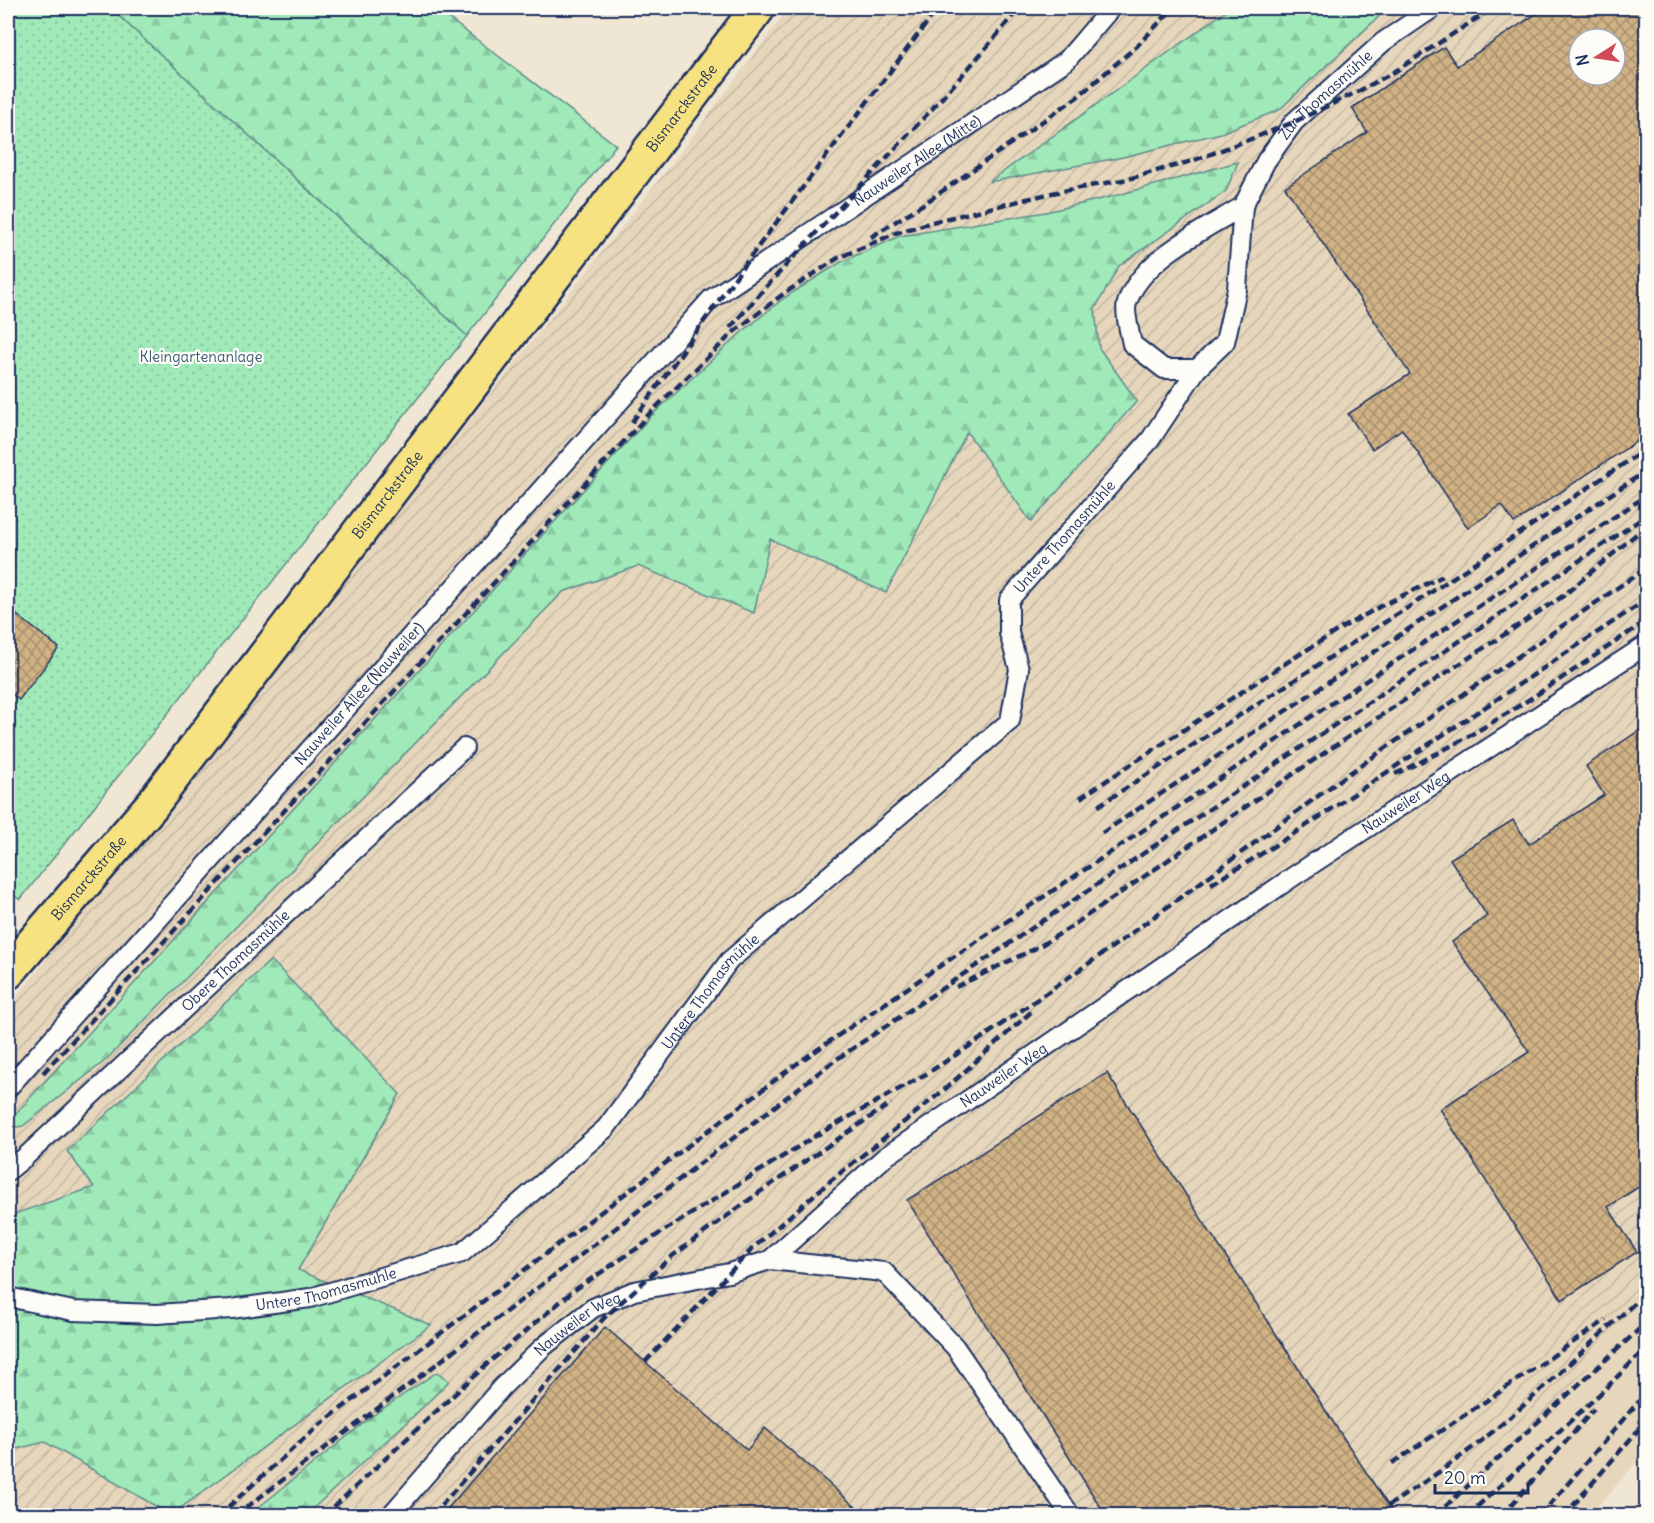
<svg xmlns="http://www.w3.org/2000/svg" width="1654" height="1523" font-family="Delius,sans-serif">
<style>
.built{fill:#e6d6bc}
.industrial{fill:url(#industrial-furrows);fill-rule:evenodd}
.forest{fill:url(#forest-firs);stroke:#5e8c8b;stroke-width:1.5}
.garden{fill:url(#garden-dots);stroke:#5e8c8b;stroke-width:1.5}
.building{fill:url(#building-cross-hatch);stroke:#1b2f5e;stroke-width:1.5;fill-rule:evenodd}
.lines{fill:none;stroke-linecap:round;stroke-linejoin:round}
.service-casing{stroke:#1b2f5e;stroke-width:22}
.primary-casing{stroke:#1b2f5e;stroke-width:38}
.service{stroke:#fdfcf7;stroke-width:18}
.primary{stroke:#f7e281;stroke-width:33}
.rail{stroke:#1b2f5e;stroke-width:4.5;stroke-dasharray:9 4.5;stroke-linecap:butt}
.labels{text-anchor:middle;stroke-width:4.5;stroke-linejoin:round;paint-order:stroke}
.street-label{font-size:15px;fill:#1b2f5e;stroke:#fdfcf7}
.park-label{font-size:15px;fill:#3c5e74;stroke:#fdfcf7}
</style>
<defs>
<pattern id="industrial-furrows" width="10" height="10" patternUnits="userSpaceOnUse" patternTransform="scale(1.5)"><rect width="10" height="10" fill="#e6d6bc"/><path d="M-1 1l2-2M0 10L10 0M9 11l2-2" fill="none" stroke="#c5b8a4"/></pattern>
<pattern id="forest-firs" width="22" height="20" patternUnits="userSpaceOnUse" patternTransform="scale(1.5)"><rect width="22" height="20" fill="#a0e9b8"/><path d="M5 1l3.5 6h-7zM16 11l3.5 6h-7z" fill="#89c8a1"/></pattern>
<pattern id="garden-dots" width="8" height="8" patternUnits="userSpaceOnUse" patternTransform="scale(1.5)"><rect width="8" height="8" fill="#a0e9b8"/><path d="M2 2h.1M6 6h.1" fill="none" stroke="#89c8a1" stroke-width="1.8" stroke-linecap="round"/></pattern>
<pattern id="building-cross-hatch" width="8" height="8" patternUnits="userSpaceOnUse" patternTransform="scale(1.5)"><rect width="8" height="8" fill="#d0b284"/><path d="M0 0l8 8M0 8l8-8" fill="none" stroke="#a8916f"/></pattern>
</defs>
<rect width="100%" height="100%" fill="#f0e6d4"/>
<filter id="ink" filterUnits="userSpaceOnUse"><feTurbulence type="fractalNoise" baseFrequency=".0167" numOctaves="2"/><feDisplacementMap in="SourceGraphic" scale="12" xChannelSelector="R" yChannelSelector="G"/><feConvolveMatrix kernelMatrix="1 2 1 2 8 2 1 2 1" color-interpolation-filters="sRGB"/></filter>
<g filter="url(#ink)">
<path class="built" d="M1646,1298V1451L1590,1515H1462Z"/>
<path class="industrial" d="M789,8H1646V1298L1462,1515H8V1008L676,158ZM1579,39H1615V75H1579Z"/>
<path class="forest" d="M110,8H435L616,145L467,336Z
M1230,8H1388L1279,110L1221,133L1123,157L989,182Z
M1238,162L1226,191L1119,266L1095,309L1099,348L1137,401L1031,522L967,432L886,593L770,539L754,613L638,566L563,592L106,1060L23,1126L8,1128V1122L651,416L743,331L784,298L841,262L900,236L1046,212L1118,195Z
M271,960L400,1094L298,1270L431,1325L171,1515L45,1442L8,1451V1216L94,1187L67,1151Z
M437,1372L449,1381L422,1408L306,1515H249L375,1414Z"/>
<path class="garden" d="M8,8H110L467,336L20,900L8,891Z"/>
<path class="building" d="M1545,8H1646V435L1514,523L1502,505L1468,528L1402,429L1372,449L1348,414L1410,374L1285,187L1367,132L1352,108L1444,47L1457,66ZM1579,39H1615V75H1579Z
M8,608L59,648L19,700L8,691Z
M1646,726V1182L1608,1207L1637,1252L1562,1300L1440,1109L1529,1052L1452,942L1487,916L1450,859L1513,820L1529,844L1604,795L1586,766Z
M1107,1073L1337,1428L1395,1516H1106L907,1200Z
M605,1327L747,1450L765,1428L866,1516H441Z"/>
<g class="lines">
<g class="service-casing">
<g id="service">
<path id="s1" d="M1243,206L1266,161L1294,122L1383,42L1433,8"/>
<path id="s2" d="M8,1088L711,299L1067,60L1111,8"/>
<path id="s3" d="M8,1171L24,1158L464,748"/>
<path d="M770,1260L884,1272L955,1347L1071,1516"/>
<path id="s4" d="M8,1297L73,1311L157,1314L231,1309L310,1298L462,1253L606,1128L729,961L1010,721L1019,669L1009,633V600L1150,440L1197,369L1225,342L1237,289L1243,206C1206,229 1141,259 1127,303C1124,311 1130,334 1132,344L1164,369H1197"/>
<path id="s5" d="M390,1516L502,1387L543,1347L593,1308L634,1291L729,1273L770,1260L885,1157L1294,876L1646,645"/>
</g>
</g>
<g class="primary-casing">
<g id="primary">
<path id="s6" d="M8,972L151,806L758,8"/>
</g>
</g>
<use href="#service" class="service"/>
<use href="#primary" class="primary"/>
<path class="rail" d="M871,237L928,201L1076,98L1137,46L1173,8
M730,328C824,219 929,120 1019,8
M632,422L742,268L938,8
M1395,774C1485,733 1565,676 1646,621
M1080,798L1278,668L1340,629L1381,606L1443,576
M1098,806L1418,601L1646,449
M1102,833L1646,471
M1211,884L1258,856L1312,822L1646,600
M956,987L1040,946L1069,928L1330,749L1563,596L1646,526
M43,1073L650,413L735,331L782,295L838,258L896,233L932,222L1052,193L1128,179L1192,161L1251,139L1294,122L1359,91L1394,72L1493,8
M645,1362L752,1249L829,1182L944,1090L1031,1012
M1392,1463L1492,1397L1606,1320
M1388,1506C1412,1490 1437,1474 1460,1457C1527,1408 1585,1347 1646,1293
M218,1516L317,1427L795,1065L931,972L1117,848L1311,717L1646,496
M235,1516L548,1280L834,1061L1646,516
M324,1516L487,1364L573,1291L651,1239L817,1135L926,1074L979,1040L1125,938L1344,777L1646,568
M432,1516L604,1318L671,1257L760,1192L891,1103
M1435,1516L1646,1323
M1467,1516L1603,1391L1646,1348
M1502,1516L1594,1409
M1540,1516L1646,1393
M1564,1516L1646,1421"/>
</g>
</g>
<g class="labels">
<g class="street-label">
<text dy="5" stroke="none"><textPath href="#s1" startOffset="140">Zur Thomasmühle</textPath></text>
<text dy="5" stroke="none"><textPath href="#s6" startOffset="1096">Bismarckstraße</textPath></text>
<text dy="5" stroke="none"><textPath href="#s2" startOffset="1305">Nauweiler Allee (Mitte)</textPath></text>
<text dy="5" stroke="none"><textPath href="#s6" startOffset="610">Bismarckstraße</textPath></text>
<text dy="5" stroke="none"><textPath href="#s4" startOffset="1438">Untere Thomasmühle</textPath></text>
<text dy="5" stroke="none"><textPath href="#s2" startOffset="528">Nauweiler Allee (Nauweiler)</textPath></text>
<text dy="5" stroke="none"><textPath href="#s5" startOffset="1260">Nauweiler Weg</textPath></text>
<text dy="5" stroke="none"><textPath href="#s6" startOffset="124">Bismarckstraße</textPath></text>
<text dy="5" stroke="none"><textPath href="#s3" startOffset="310">Obere Thomasmühle</textPath></text>
<text dy="5" stroke="none"><textPath href="#s4" startOffset="826">Untere Thomasmühle</textPath></text>
<text dy="5" stroke="none"><textPath href="#s5" startOffset="774">Nauweiler Weg</textPath></text>
<text dy="5" stroke="none"><textPath href="#s4" startOffset="322">Untere Thomasmühle</textPath></text>
<text dy="5" stroke="none"><textPath href="#s5" startOffset="270">Nauweiler Weg</textPath></text>
</g>
<g class="park-label">
<text x="201" y="362">Kleingartenanlage</text>
</g>
</g>
<rect width="1654" height="1523" fill="none" stroke="#fdfcf7" stroke-width="30"/>
<rect x="15" y="15" width="1624" height="1493" fill="none" stroke="#1b2f5e" stroke-width="2" filter="url(#ink)"/>
<g transform="translate(1597 57) rotate(258)"><circle r="28" fill="#fdfcf7" stroke="#a3aaba" stroke-width="1.5"/>
<path d="M0-4.5L10 22L0 15L-10 22Z" fill="#d1495b"/>
<text y="-9" font-size="16" font-weight="bold" text-anchor="middle" fill="#1b2f5e">N</text>
</g>
<path d="M1435 1484v9h93v-9" fill="none" stroke="#1b2f5e" stroke-width="3"/>
<text x="1444" y="1484" font-size="18" fill="#1b2f5e" stroke="#fdfcf7" stroke-width="4.5" paint-order="stroke">20 m</text>
</svg>
